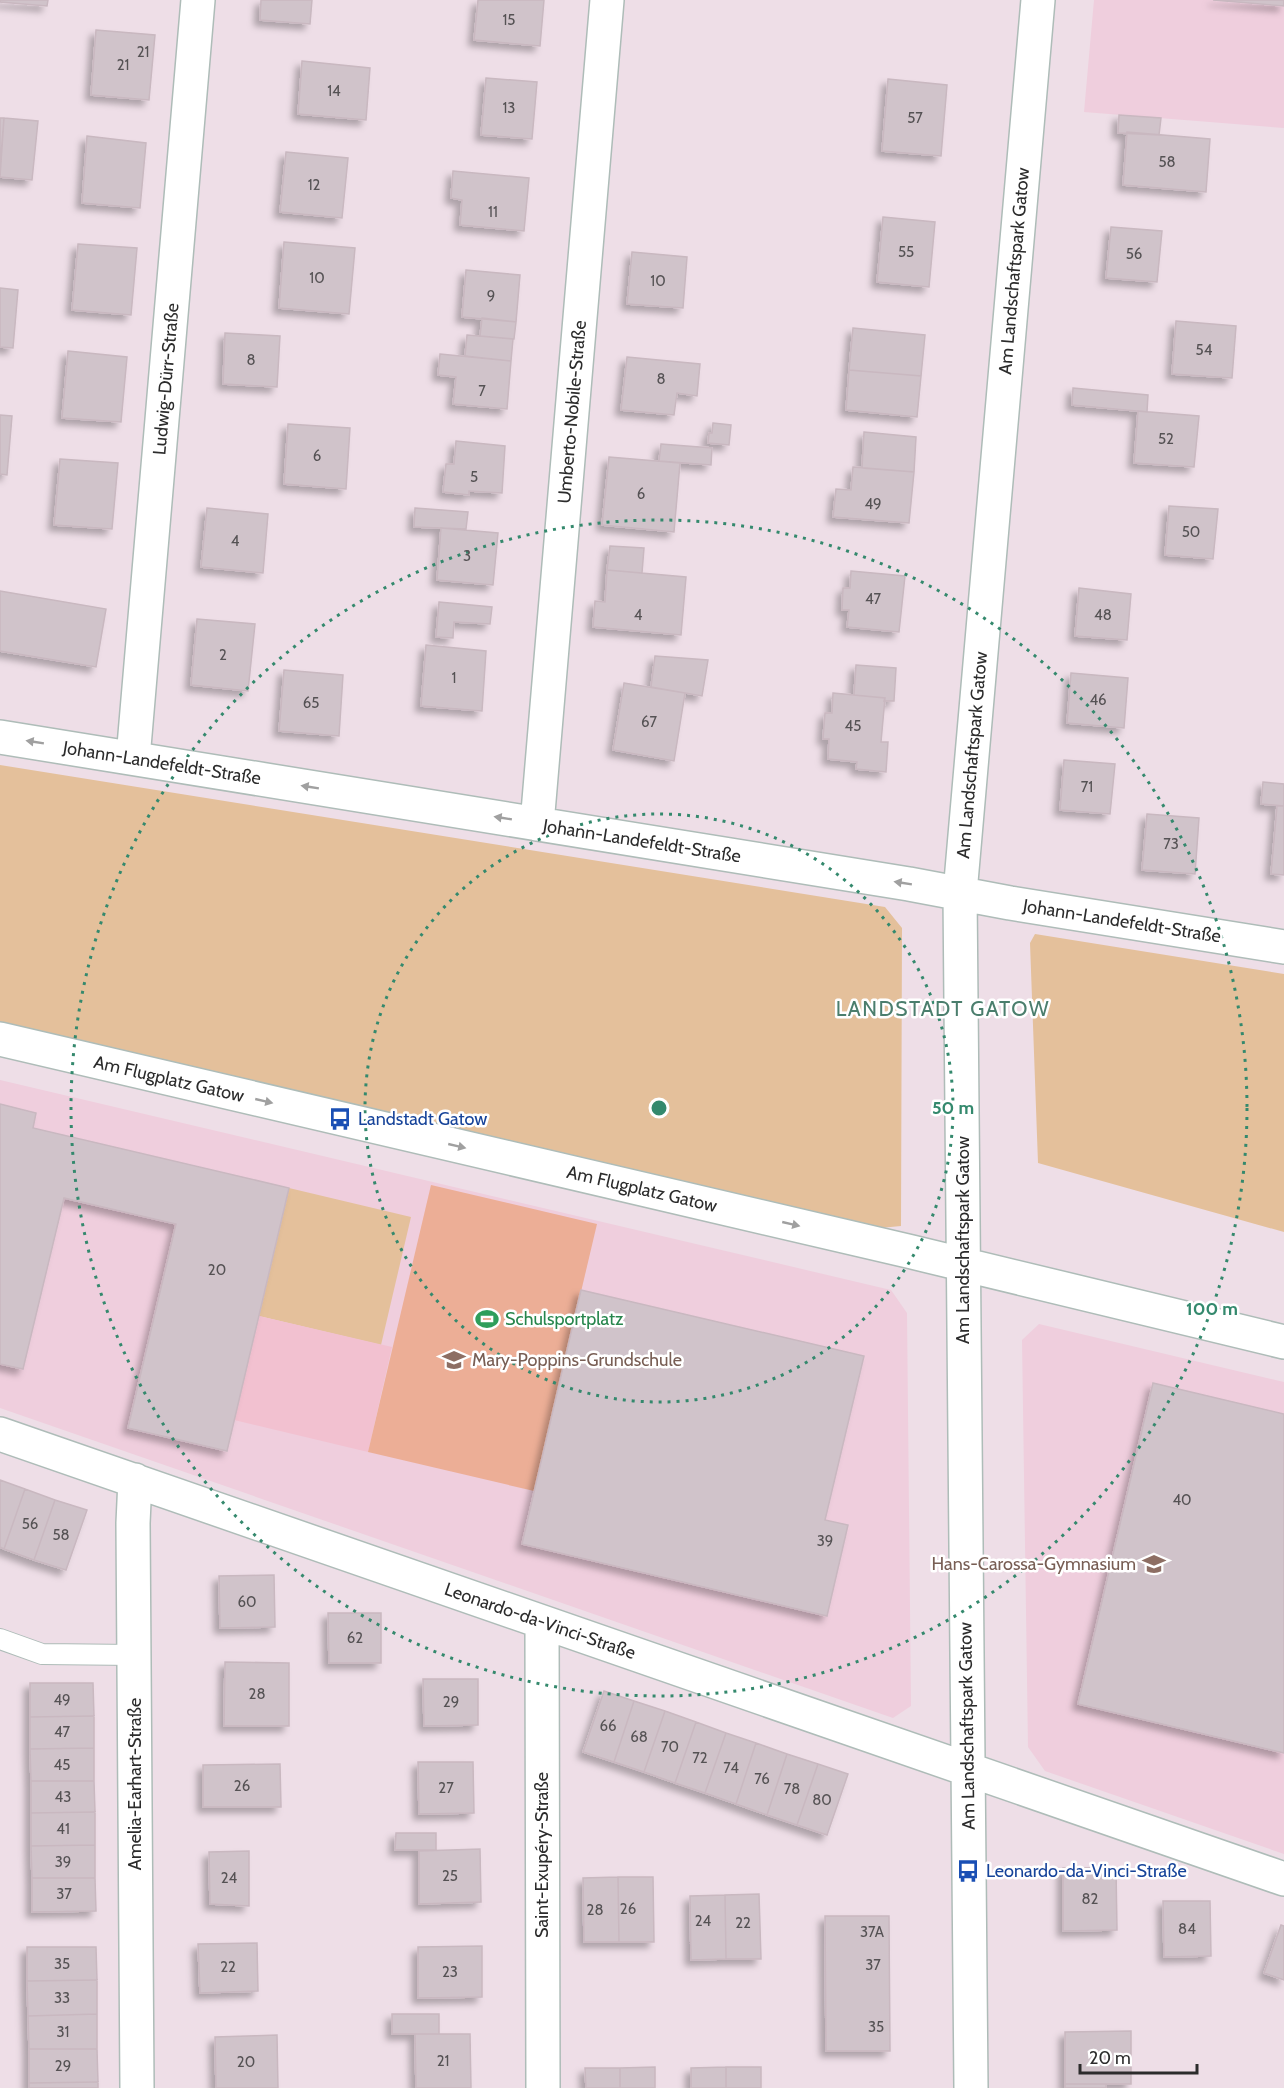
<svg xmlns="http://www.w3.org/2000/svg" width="1284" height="2088" font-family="Cabin,sans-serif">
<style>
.education{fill:#efcedd}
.green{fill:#e4c09b}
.sand{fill:#f2c1d0}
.pitch{fill:#ecae96}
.building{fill:#d0c3ca;stroke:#c9b8c0;stroke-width:1.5;filter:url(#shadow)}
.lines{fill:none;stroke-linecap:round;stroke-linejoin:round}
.service-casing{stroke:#aebcb8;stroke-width:22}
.minor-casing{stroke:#aebcb8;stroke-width:36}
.service{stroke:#fff;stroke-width:20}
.minor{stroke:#fff;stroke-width:33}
.oneway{fill:#a0a0a0}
.ring{fill:none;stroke:#34896d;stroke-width:3;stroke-dasharray:3 6}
.labels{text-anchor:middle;stroke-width:5;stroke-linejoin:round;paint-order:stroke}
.number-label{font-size:15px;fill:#555254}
.street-label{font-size:18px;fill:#2c2c2c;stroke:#fff}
.transit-label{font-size:18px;fill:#164399;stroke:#fff;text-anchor:start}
.leisure-label{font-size:18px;fill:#27864d;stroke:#fff;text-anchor:start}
.education-label{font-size:18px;fill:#785e54;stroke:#fff;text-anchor:start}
.quarter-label{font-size:21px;letter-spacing:1.5px;fill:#4b7e6d;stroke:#fff}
.centre{fill:#34896d;stroke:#fff;stroke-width:3}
.ring-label{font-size:18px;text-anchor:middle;font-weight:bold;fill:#34896d;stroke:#fff;stroke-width:5;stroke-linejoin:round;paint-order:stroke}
</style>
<defs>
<filter id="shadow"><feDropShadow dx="-5.5" dy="5.5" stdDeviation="3" flood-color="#0004"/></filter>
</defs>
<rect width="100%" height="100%" fill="#eedee7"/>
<path class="education" d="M1094,0H1284V128L1084,112Z
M0,1080L891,1290L907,1313L911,1706L893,1718L0,1408Z
M1039,1324L1284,1382V1854L1045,1771L1028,1747L1022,1340Z"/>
<path class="green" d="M0,765L885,907L902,928L901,1226L880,1228L0,1024Z
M1035,934L1284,974V1232L1038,1163L1030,943Z
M289,1188L411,1217L381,1345L259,1316Z"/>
<path class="sand" d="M259,1316L392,1347L368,1452L234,1420Z"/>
<path class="pitch" d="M431,1185L597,1224L534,1491L368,1452Z"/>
<path class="building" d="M0,0H48L47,6L0,2Z
M261,0H312L310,24L260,20Z
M478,0H544L540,46L474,40Z
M1213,0H1284V6Z
M96,30L155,35L149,100L91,95Z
M302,61L370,68L366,120L298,114Z
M486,78L537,82L532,139L481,135Z
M888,79L947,85L941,156L882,151Z
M1119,115L1161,118L1159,135L1118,133Z
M0,118H4L0,168Z
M4,118L38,121L32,180L0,177Z
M1127,132L1210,139L1206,192L1123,185Z
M87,136L146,143L140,208L82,203Z
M286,152L348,158L342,218L280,212Z
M453,171L529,178L524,231L460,225L462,200L451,198Z
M883,217L935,222L929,287L877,282Z
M1111,227L1162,231L1157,282L1106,278Z
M284,242L355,248L349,314L279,308Z
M78,244L137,248L131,315L72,310Z
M632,252L687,257L683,308L627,304Z
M466,270L520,275L516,322L462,317Z
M0,288L18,290L13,348L0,347Z
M482,318L516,322L514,339L480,336Z
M1176,321L1236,326L1232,378L1172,374Z
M853,328L925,335L921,376L849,370Z
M225,333L280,336L277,387L223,384Z
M467,335L513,339L511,361L465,356Z
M68,351L127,357L121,422L62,418Z
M440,354L511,361L507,409L453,404L456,377L438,375Z
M627,357L700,364L697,396L677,393L674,415L621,410Z
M849,370L921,376L917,417L846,410Z
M1073,388L1148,395L1147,412L1072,405Z
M1138,411L1199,416L1194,467L1134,463Z
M0,415L12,416L7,475L0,474Z
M713,423L731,425L729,445L708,443L709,433H712Z
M288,424L350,428L346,489L284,484Z
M864,432L916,437L914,472L862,468Z
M456,441L505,446L502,493L469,491V495L443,492L446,464H454Z
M661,444L712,448L711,465L659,461Z
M609,457L680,463L674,532L602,525Z
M60,459L118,463L112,529L54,525Z
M853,467L914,472L909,523L833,517L836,489L851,490Z
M1169,506L1218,509L1213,559L1165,555Z
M207,508L268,514L263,573L201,567Z
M415,508L468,512L466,529L414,527Z
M441,528L498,533L493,585L437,580Z
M610,546L644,548L642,573L607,570Z
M607,570L686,577L681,635L593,627L595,601L605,602Z
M851,571L905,576L899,632L847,627L849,610H842L843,588H850Z
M1079,588L1131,594L1127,640L1075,636Z
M0,591L106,609L96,667L0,651Z
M439,602L492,607L490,624L454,622L453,638L436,637Z
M197,619L255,624L248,691L191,685Z
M426,645L486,651L482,711L421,706Z
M655,656L708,660L702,696L651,687Z
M856,665L896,668L894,701H884L885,698L854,695Z
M284,670L343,675L339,736L279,731Z
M1071,673L1128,678L1124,728L1067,723Z
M624,683L685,693L674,761L613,750Z
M833,693L885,698L881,742H888L886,772L856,769L857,762L828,759L829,739H823L825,713H832Z
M1064,760L1115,764L1110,814L1060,810Z
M1263,782L1284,784V806L1261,804Z
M1277,806H1284V875L1271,874Z
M1147,814L1199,818L1195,874L1142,870Z
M0,1104L36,1113L33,1128L289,1188L227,1451L128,1428L176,1224L64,1198L23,1369L0,1364Z
M581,1290L864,1356L825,1520L848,1525L827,1616L522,1544Z
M1153,1383L1284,1414V1753L1078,1704Z
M0,1480L25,1489L4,1549L0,1547Z
M25,1489L55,1500L34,1560L4,1549Z
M55,1500L87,1510L66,1570L34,1560Z
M274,1575L275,1627L220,1628L219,1576Z
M328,1613H381V1663H329Z
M225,1662L289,1663V1726H224Z
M423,1679H478V1725L424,1726Z
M30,1683H93L94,1716L30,1717Z
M604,1691L634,1701L614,1762L583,1752Z
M634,1701L665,1711L644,1772L614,1762Z
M665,1711L696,1722L675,1783L644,1772Z
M94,1716V1748L30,1749V1717Z
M696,1722L726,1733L705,1793L675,1783Z
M726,1733L756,1743L736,1804L705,1793Z
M756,1743L787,1754L767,1815L736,1804Z
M94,1748V1781H31L30,1749Z
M787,1754L818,1764L797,1825L767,1815Z
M418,1762H473L474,1813L419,1814Z
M280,1764L281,1807H203V1765Z
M818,1764L848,1774L827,1835L797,1825Z
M31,1781H94L95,1812L31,1813Z
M95,1812V1845L31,1846V1813Z
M396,1833H436V1850H395Z
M95,1845V1878H32L31,1846Z
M480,1849L481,1902L419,1904V1851Z
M249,1851V1906L210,1904L209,1852Z
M1063,1868H1116L1117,1930L1063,1931Z
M618,1877H653L654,1942H619Z
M618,1877L619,1942H584L583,1878Z
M32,1878H95L96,1911L32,1912Z
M759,1894L761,1959H726L725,1895Z
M725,1895L726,1959L691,1960L690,1896Z
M1163,1901H1210L1211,1956L1164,1957Z
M825,1916H889L890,2051H826Z
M1281,1925L1284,1926V1980L1264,1973Z
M257,1943L258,1991L200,1993L198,1944Z
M482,1946V1997L418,1998V1947Z
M27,1947H96L97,1980L27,1981Z
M97,1980V2014L28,2016L27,1981Z
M97,2014V2049H29L28,2016Z
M392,2014H439V2034H392Z
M1131,2031V2084H1065V2032Z
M415,2034H470L471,2088H416Z
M277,2035L278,2088H216L215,2037Z
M29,2049H97L98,2082L29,2083Z
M655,2067V2088H620V2068Z
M726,2067H761V2088H726Z
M726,2067V2088H691V2068Z
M585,2068H620V2088H586Z
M98,2082V2088H29V2083Z
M1065,2084H1106V2088H1065Z"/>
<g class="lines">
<g class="service-casing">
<path id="service" d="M0,1639L42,1654L134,1655"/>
</g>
<g class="minor-casing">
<path id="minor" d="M0,737L909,884L1010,903L1284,947
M133,758L198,0
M537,824L607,0
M0,1039L912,1252L1284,1342
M0,1434L1284,1879
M135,1480L133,1523L137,2088
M542,1622L543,2088
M971,2088L960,893L1038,0"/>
</g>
<use href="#service" class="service"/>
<use href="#minor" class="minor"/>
</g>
<defs><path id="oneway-solid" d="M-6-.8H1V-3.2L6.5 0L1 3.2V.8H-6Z" transform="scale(1.5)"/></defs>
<g class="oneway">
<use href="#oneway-solid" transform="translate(35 742) rotate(-171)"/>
<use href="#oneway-solid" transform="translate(310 787) rotate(-171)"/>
<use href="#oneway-solid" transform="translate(503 818) rotate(-171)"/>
<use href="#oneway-solid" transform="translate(903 883) rotate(-171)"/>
<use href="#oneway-solid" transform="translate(264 1101) rotate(13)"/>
<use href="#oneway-solid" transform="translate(457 1146) rotate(13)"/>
<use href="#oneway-solid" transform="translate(791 1224) rotate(13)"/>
</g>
<g class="ring">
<circle cx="659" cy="1108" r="294"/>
<circle cx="659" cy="1108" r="588"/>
</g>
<defs>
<g id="bus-bare" transform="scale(1.8)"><path d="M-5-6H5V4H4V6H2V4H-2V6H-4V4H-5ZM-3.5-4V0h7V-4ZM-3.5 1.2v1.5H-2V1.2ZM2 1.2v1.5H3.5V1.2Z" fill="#1a4fb4" stroke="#fff" stroke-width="2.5" paint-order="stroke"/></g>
<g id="stadium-bare" transform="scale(1.8)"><path d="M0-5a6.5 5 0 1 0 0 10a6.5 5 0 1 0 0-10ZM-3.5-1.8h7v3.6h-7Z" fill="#2e9e5b" stroke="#fff" stroke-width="2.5" paint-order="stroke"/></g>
<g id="school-bare" transform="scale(1.8)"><path d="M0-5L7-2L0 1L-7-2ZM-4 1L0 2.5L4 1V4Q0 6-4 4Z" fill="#8d6e63" stroke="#fff" stroke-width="2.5" paint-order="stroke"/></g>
</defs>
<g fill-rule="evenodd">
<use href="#bus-bare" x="340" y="1119"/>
<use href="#stadium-bare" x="487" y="1319"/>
<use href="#school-bare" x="454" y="1360"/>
<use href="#school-bare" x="1154" y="1564"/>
<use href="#bus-bare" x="968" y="1871"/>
</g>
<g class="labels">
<g class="number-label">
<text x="509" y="25">15</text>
<text x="143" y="57">21</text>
<text x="123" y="70">21</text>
<text x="334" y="96">14</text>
<text x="509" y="113">13</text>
<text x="915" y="123">57</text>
<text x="1167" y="167">58</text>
<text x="314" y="190">12</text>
<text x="493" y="217">11</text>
<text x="906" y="257">55</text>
<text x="1134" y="259">56</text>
<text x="317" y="283">10</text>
<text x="658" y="286">10</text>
<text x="491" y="301">9</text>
<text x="1204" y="355">54</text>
<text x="251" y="365">8</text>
<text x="661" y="384">8</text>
<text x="482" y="396">7</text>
<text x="1166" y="444">52</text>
<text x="317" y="461">6</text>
<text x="474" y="482">5</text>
<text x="641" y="499">6</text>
<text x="873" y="509">49</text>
<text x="1191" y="537">50</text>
<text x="235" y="546">4</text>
<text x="467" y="561">3</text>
<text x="873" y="604">47</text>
<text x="638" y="620">4</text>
<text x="1103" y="620">48</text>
<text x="223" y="660">2</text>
<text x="454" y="683">1</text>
<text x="1098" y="705">46</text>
<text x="311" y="708">65</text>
<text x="649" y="727">67</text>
<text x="853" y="731">45</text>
<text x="1087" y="792">71</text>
<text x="1171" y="849">73</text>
<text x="217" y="1275">20</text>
<text x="1182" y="1505">40</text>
<text x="30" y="1529">56</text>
<text x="61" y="1540">58</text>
<text x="825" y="1546">39</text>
<text x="247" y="1607">60</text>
<text x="355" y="1643">62</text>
<text x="257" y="1699">28</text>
<text x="62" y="1705">49</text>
<text x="451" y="1707">29</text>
<text x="608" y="1731">66</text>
<text x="62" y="1737">47</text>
<text x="639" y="1742">68</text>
<text x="670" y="1752">70</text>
<text x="700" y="1763">72</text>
<text x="62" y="1770">45</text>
<text x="731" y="1773">74</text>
<text x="762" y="1784">76</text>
<text x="242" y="1791">26</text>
<text x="446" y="1793">27</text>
<text x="792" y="1794">78</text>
<text x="63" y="1802">43</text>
<text x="822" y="1805">80</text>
<text x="63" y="1834">41</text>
<text x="63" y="1867">39</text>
<text x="450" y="1881">25</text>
<text x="229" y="1883">24</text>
<text x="64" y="1899">37</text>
<text x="1090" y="1904">82</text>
<text x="628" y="1914">26</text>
<text x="595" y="1915">28</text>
<text x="703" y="1926">24</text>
<text x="743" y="1928">22</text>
<text x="1187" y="1934">84</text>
<text x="872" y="1937">37A</text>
<text x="62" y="1969">35</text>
<text x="873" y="1970">37</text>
<text x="228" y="1972">22</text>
<text x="450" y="1977">23</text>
<text x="62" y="2003">33</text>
<text x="876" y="2032">35</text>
<text x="63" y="2037">31</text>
<text x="443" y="2066">21</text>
<text x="246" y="2067">20</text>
<text x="63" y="2071">29</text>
</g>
<g class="street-label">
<text transform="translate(1014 271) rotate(-85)" y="6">Am Landschaftspark Gatow</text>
<text transform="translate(166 379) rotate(-85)" y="6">Ludwig-Dürr-Straße</text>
<text transform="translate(572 412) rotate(-85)" y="6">Umberto-Nobile-Straße</text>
<text transform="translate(972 755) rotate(-85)" y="6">Am Landschaftspark Gatow</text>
<text transform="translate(162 763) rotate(9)" y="6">Johann-Landefeldt-Straße</text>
<text transform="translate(642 841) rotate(9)" y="6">Johann-Landefeldt-Straße</text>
<text transform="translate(1122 921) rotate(9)" y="6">Johann-Landefeldt-Straße</text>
<text transform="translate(169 1079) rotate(13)" y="6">Am Flugplatz Gatow</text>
<text transform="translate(642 1189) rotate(13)" y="6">Am Flugplatz Gatow</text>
<text transform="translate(963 1240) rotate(-90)" y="6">Am Landschaftspark Gatow</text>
<text transform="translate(540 1621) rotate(19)" y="6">Leonardo-da-Vinci-Straße</text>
<text transform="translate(967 1726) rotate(-91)" y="6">Am Landschaftspark Gatow</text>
<text transform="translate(135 1784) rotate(-90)" y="6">Amelia-Earhart-Straße</text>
<text transform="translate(542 1855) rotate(-90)" y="6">Saint-Exupéry-Straße</text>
</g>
<g class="transit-label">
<text x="358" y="1125">Landstadt Gatow</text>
<text x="986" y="1877">Leonardo-da-Vinci-Straße</text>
</g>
<g class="leisure-label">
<text x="505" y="1325">Schulsportplatz</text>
</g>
<g class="education-label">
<text x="472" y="1366">Mary-Poppins-Grundschule</text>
<text x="1136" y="1570" text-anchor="end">Hans-Carossa-Gymnasium</text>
</g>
<g class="quarter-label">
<text x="943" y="1016">LANDSTADT GATOW</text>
</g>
</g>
<circle cx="659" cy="1108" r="9" class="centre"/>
<g class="ring-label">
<text x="953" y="1114">50 m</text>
<text x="1212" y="1315">100 m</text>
</g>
<path d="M1080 2064v9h117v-9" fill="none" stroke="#2c2c2c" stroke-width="3"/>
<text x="1089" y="2064" font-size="18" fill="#2c2c2c" stroke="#ffffff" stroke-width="4.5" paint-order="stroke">20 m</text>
</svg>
